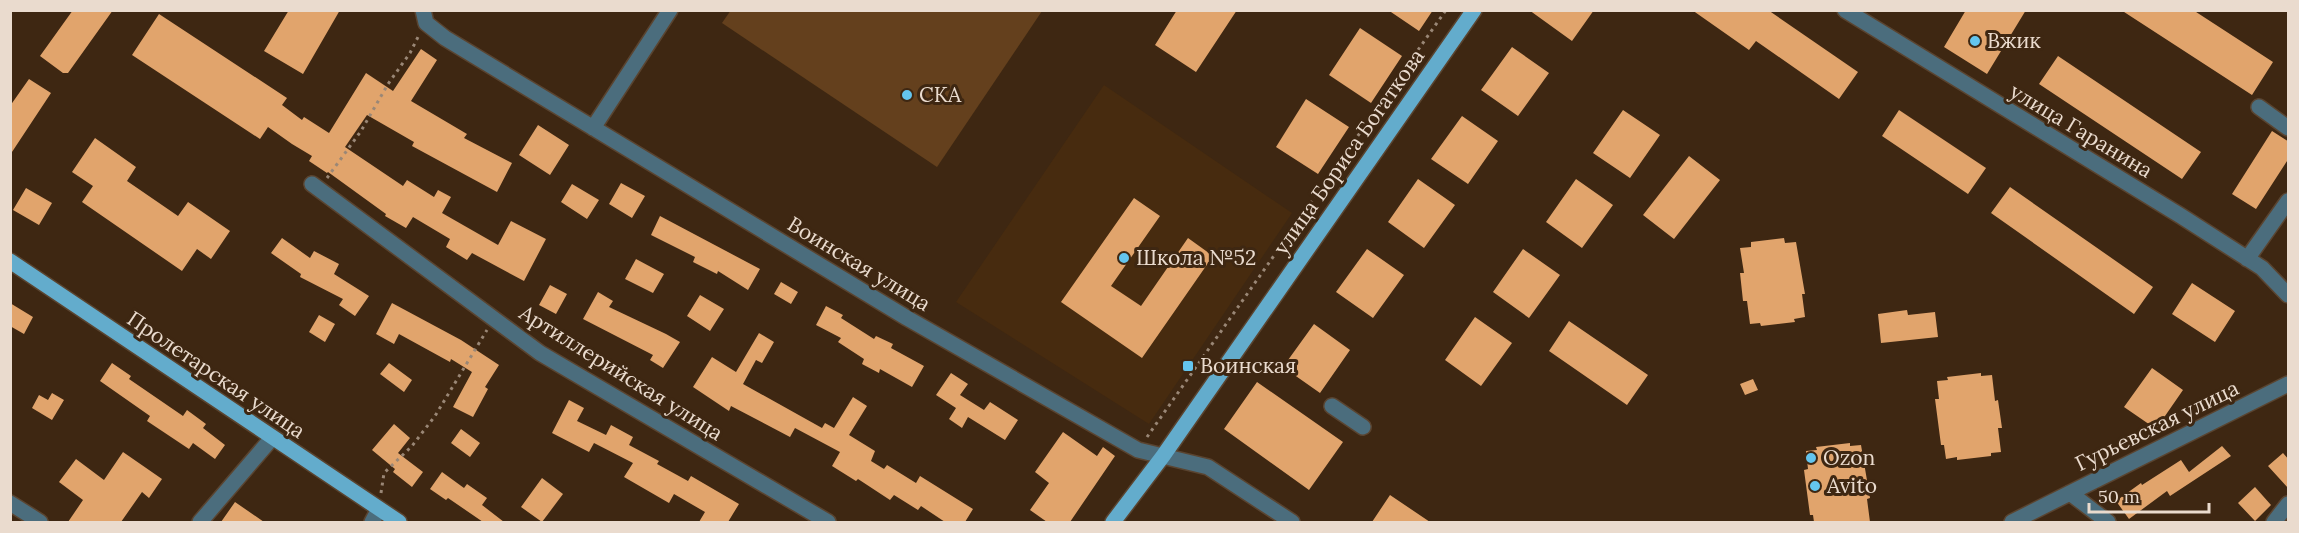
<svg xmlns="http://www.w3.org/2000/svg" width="2299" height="533" font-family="Lora,serif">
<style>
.built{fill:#472b0f}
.green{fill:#64401d}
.building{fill:#e1a46c}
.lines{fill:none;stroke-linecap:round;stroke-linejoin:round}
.minor-casing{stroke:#5a4430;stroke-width:18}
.major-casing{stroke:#5a4430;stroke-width:18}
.path{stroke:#9a8776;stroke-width:3;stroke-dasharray:3 4.5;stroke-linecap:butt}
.minor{stroke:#4b6d7d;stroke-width:15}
.major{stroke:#63accc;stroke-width:15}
.poi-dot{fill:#64c5ee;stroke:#3e2712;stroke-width:2}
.labels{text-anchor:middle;stroke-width:6;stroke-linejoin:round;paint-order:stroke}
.poi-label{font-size:21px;fill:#eadbce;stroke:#3e2712;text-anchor:start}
.street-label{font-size:21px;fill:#eadbce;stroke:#3e2712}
</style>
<rect width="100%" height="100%" fill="#3e2712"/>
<path class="built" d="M1104,85L1292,213L1149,424L956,302Z"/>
<path class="green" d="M731,10H1042V11L937,167L722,23Z"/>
<path class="building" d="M73,10H113L68,73H63L40,56Z
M289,10H340L303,74L264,51Z
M1177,10H1237L1196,72L1155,45Z
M1388,10H1433L1419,31Z
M1529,10H1594L1572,41Z
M1692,10H1768L1858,72L1839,99L1756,41L1749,50Z
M1966,10H2026L1987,74L1944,47Z
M2121,10H2193L2273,62L2252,95Z
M159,14L287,98L282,105L302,120L304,117L329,133L366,73L393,91L421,49L437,60L411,101L467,134L464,138L512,163L497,192L412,146L414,142L367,115L345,147L403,186L407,180L434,197L438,190L451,197L442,213L498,245L511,221L546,239L524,281L472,253L467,260L446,247L450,239L413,217L406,228L385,216L386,214L328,172L327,173L309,161L312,156L292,144L268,127L260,139L132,55Z
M1360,28L1402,56L1371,103L1329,75Z
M1512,47L1549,73L1518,116L1481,90Z
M2058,56L2201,152L2182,179L2039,84Z
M29,79L51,93L10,155V106Z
M1306,99L1349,127L1318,174L1276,147Z
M1623,110L1660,135L1630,178L1593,153Z
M1899,110L1986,168L1968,194L1882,136Z
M1462,116L1498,141L1468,184L1431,159Z
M538,125L569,145L550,175L519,155Z
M2272,131L2289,142V158L2256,209L2232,194Z
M95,138L136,167L127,181L178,216L188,202L230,231L211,259L197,249L182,271L82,202L93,186L72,172Z
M1689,156L1720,180L1674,239L1643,215Z
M1418,179L1455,205L1424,248L1388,222Z
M1576,179L1613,205L1582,248L1546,222Z
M621,183L645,196L632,218L609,204Z
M572,184L599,200L587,219L561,202Z
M2010,187L2153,287L2134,314L1991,213Z
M26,188L52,203L39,225L13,210Z
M1134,198L1160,216L1111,286L1141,306L1188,238L1213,256L1142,358L1061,302Z
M660,216L760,269L748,290L718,271L717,274L693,262L695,257L651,235Z
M282,238L310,258L314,251L339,264L334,274L369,296L355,316L339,305L343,299L300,277L301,274L271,253Z
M1784,238L1785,243L1796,242L1805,294H1802L1805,317L1794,319L1795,322L1761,326L1760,323L1750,324L1747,301H1743L1740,273H1744L1740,248L1751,247V242Z
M1367,249L1404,275L1373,318L1336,292Z
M1523,249L1560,275L1529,318L1493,292Z
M636,259L664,274L653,293L625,279Z
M781,282L798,292L791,304L774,294Z
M2192,283L2235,311L2215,342L2172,314Z
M550,285L567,294L556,314L539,305Z
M598,292L613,301L609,307L666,334L680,342L663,368L650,360L653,355L583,319Z
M700,295L724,309L710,331L687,316Z
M10,303L33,317L24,334L10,326Z
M392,303L461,340L499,365L485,387L488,389L473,417L453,407L472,372L451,359L450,362L399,334L394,344L376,334Z
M826,306L843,315L841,318L874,339L876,336L893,344L891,348L924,366L912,387L880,369L879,373L862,364L864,359L838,342L841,338L816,325Z
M1907,310L1908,315L1935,312L1938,337L1881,343L1878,314Z
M319,315L335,324L325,342L309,332Z
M1475,317L1512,343L1481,386L1445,360Z
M1569,321L1648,375L1627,405L1549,351Z
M1314,324L1350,350L1320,393L1283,367Z
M759,333L774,342L762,363L756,360L743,384L822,428L825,423L834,428L853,397L867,406L849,435L875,451L871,461L884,469L887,465L916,483L920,476L973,509L965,522H945L921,506L918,510L894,495L890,500L858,479L856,481L832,466L840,452L795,428L790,437L731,406L729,411L693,387L712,357L736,372Z
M112,363L131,376L129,379L183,416L187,410L206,424L203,428L225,445L215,459L193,443L189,449L147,421L150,416L100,381Z
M389,363L412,380L404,392L380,374Z
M2152,368L2183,390L2156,429L2124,407Z
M951,373L968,384L960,395L984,410L990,402L1018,420L1005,440L968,417L962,428L949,419L956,408L936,395Z
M1981,373V376L1992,375L1995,401L1998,400L2002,428H1998L2001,452L1991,453V456L1957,460V457L1946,459L1944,445H1941L1935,399H1939L1937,381L1948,380L1947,377Z
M1753,379L1758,390L1745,395L1740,384Z
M1257,382L1343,442L1309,490L1224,429Z
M52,393L64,400L52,420L32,408L39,395L48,400Z
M569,400L584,408L577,421L606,435L611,425L633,437L629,445L659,461L657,464L688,481L691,476L739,504L728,522H699L705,512L674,494L669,503L624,477L633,463L594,443L589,452L552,433Z
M394,424L410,438L398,453L423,472L412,487L393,472L395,469L372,450Z
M461,429L480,443L470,457L451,443Z
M1063,432L1097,456L1103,447L1115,456L1070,522H1047L1030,510L1049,483L1035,472Z
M1850,443V446L1861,445L1870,498L1867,499L1870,522H1814L1813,515H1810L1804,470L1808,469L1806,451L1817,450L1816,447Z
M2222,446L2231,456L2170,496L2167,491L2129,519L2116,501L2141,483L2142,485L2181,460L2189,472Z
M123,452L162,479L149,498L142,492L121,522H68L83,500L59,482L76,459L104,480Z
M2283,453L2289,460V489L2268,466Z
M442,472L464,488L467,484L487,498L482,505L504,522H483L448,498L446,500L430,489Z
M542,478L563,494L542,522L521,507Z
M2255,487L2271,505L2255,521L2238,503Z
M1390,495L1430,522H1372Z
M235,502L264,522H221Z"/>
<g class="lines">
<g class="minor-casing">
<path id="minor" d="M423,10L426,23L445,38L907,318L1138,450L1208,467L1292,522
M1845,10L2181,216L2262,268L2288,295
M2259,107L2288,128
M593,128L670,10
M312,184L540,353L828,522
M2247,259L2288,201
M1332,406L1363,427
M2070,493L2108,522
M10,503L40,522
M200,522L272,438
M372,522L379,509
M2012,522L2288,384
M2274,522L2288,504"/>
</g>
<g class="major-casing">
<path id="major" d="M10,261L399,522
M1113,522L1163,456L1474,10"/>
</g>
<path class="path" d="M327,178L361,131L388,84L410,53L419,35
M1147,437L1446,10
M381,493L384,473L412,446L435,416L487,330"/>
<use href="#minor" class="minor"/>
<use href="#major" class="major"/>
</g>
<g class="poi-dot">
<circle cx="1975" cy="41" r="6"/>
<circle cx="907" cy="95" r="6"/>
<circle cx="1124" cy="258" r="6"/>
<rect x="1182" y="360" width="12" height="12" rx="3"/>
<circle cx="1811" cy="458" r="6"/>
<circle cx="1815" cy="486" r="6"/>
</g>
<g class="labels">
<g class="poi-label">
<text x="1987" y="48">Вжик</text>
<text x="919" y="102">СКА</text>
<text x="1136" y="265">Школа №52</text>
<text x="1200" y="373">Воинская</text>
<text x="1823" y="465">Ozon</text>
<text x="1827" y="493">Avito</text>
</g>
<g class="street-label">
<text transform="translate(2081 131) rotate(31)" y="7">улица Гаранина</text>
<text transform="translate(1349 152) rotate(-55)" y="7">улица Бориса Богаткова</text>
<text transform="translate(859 264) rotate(31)" y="7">Воинская улица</text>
<text transform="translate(621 373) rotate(32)" y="7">Артиллерийская улица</text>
<text transform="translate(216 375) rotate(34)" y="7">Пролетарская улица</text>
<text transform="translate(2157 426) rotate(-26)" y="7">Гурьевская улица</text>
</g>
</g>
<rect width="2299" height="533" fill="none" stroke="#eadbce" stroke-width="24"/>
<path d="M2089 503v9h120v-9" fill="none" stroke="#eadbce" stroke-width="3"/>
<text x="2098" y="503" font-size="18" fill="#eadbce" stroke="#3e2712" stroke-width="4.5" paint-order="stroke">50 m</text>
</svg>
